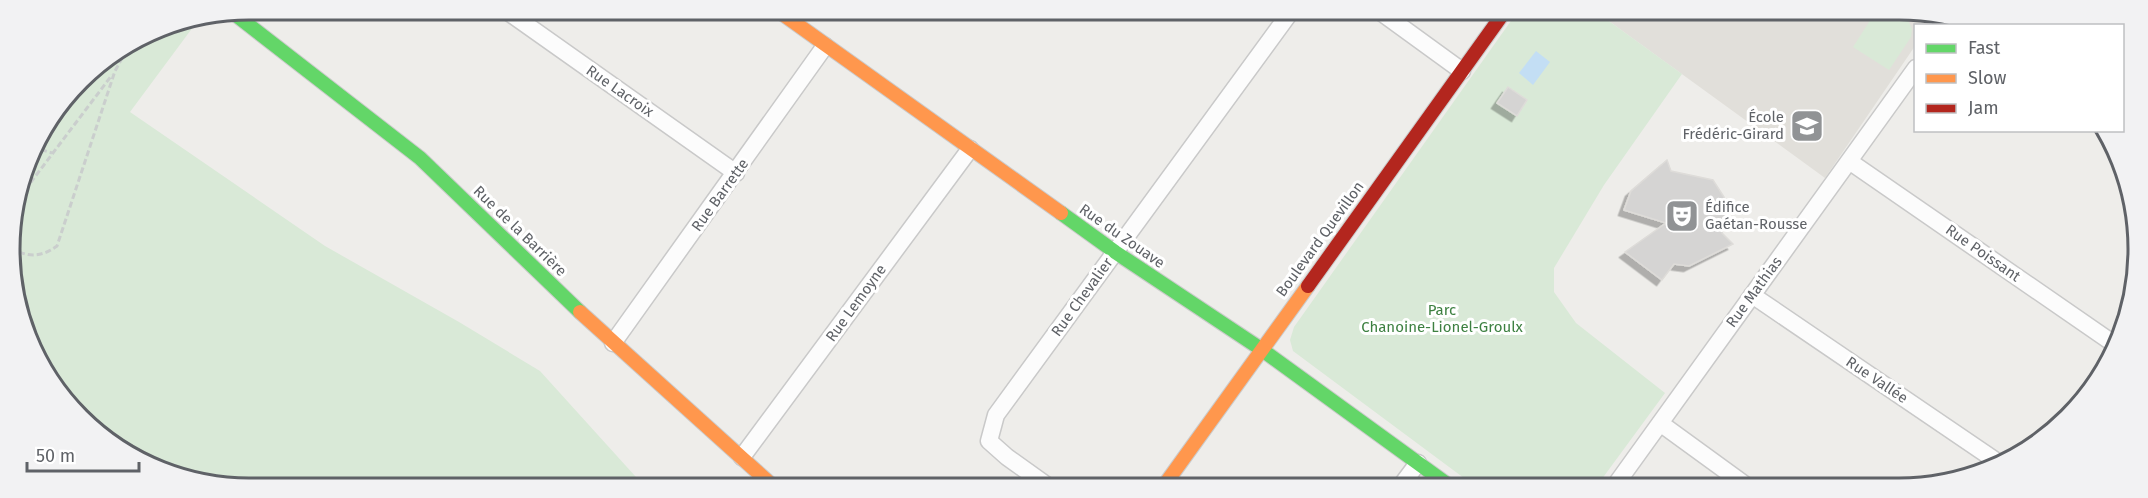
<svg xmlns="http://www.w3.org/2000/svg" width="2148" height="498" font-family="'Fira Sans',sans-serif">
<style>
.education{fill:#e1dfda}
.green{fill:#d9e9d7}
.water{fill:#c3def4}
.building{fill:#d5d4d3;stroke:#dedcd9;stroke-width:1.5;filter:url(#shadow)}
.lines{fill:none;stroke-linecap:round;stroke-linejoin:round}
.street-casing{stroke:#c9c9c9;stroke-width:19}
.fast-casing{stroke:#cbcbcb;stroke-width:16}
.slow-casing{stroke:#cbcbcb;stroke-width:16}
.jam-casing{stroke:#cbcbcb;stroke-width:16}
.path{stroke:#cacecd;stroke-width:3;stroke-dasharray:6 3;stroke-linecap:butt}
.street{stroke:#fcfcfc;stroke-width:16}
.fast{stroke:#63d668;stroke-width:14}
.slow{stroke:#ff974d;stroke-width:14}
.jam{stroke:#b3261e;stroke-width:14}
.labels{text-anchor:middle;stroke-width:6;stroke-linejoin:round;paint-order:stroke}
.street-label{font-size:15px;fill:#5f6267;stroke:#fff}
.poi-label{font-size:15px;fill:#5f6267;stroke:#fff;text-anchor:end}
.park-label{font-size:15px;fill:#3d8041;stroke:#fff}
.rim{fill:none;stroke:#5f6267;stroke-width:3}
</style>
<defs>
<filter id="shadow"><feDropShadow dx="-5.5" dy="5.5" stdDeviation="0" flood-color="#0004"/></filter>
</defs>
<rect width="100%" height="100%" fill="#eeedea"/>
<path class="education" d="M1595,11H1912L1930,25L1916,26L1915,46L1825,178Z"/>
<path class="green" d="M1518,11H1595L1682,74L1604,185L1554,268V292L1576,323L1665,393L1596,487H1476L1293,351L1290,340L1294,327Z
M1876,11H1899L1906,16L1912,29L1911,37L1889,70L1853,47Z
M199,19L130,112L325,246L459,322L540,371L645,487H217L129,457L59,395L17,311L10,233L34,143L91,69L157,27Z"/>
<path class="water" d="M1536,51L1550,62L1533,85L1519,73Z"/>
<path class="building" d="M1508,87L1527,100L1517,116L1497,103Z
M1667,160L1671,171L1713,180L1724,197L1725,221L1722,233L1733,244L1689,266L1674,264L1662,280L1625,252L1666,223L1624,210L1631,191Z"/>
<g class="lines">
<g class="street-casing">
<path id="street" d="M504,9L736,173
M1378,10L1462,71
M1947,17L1959,26
M1849,161L2117,346
M1752,295L2002,465
M613,343L825,46
M1660,423L1748,487
M742,457L970,149
M1049,487L1007,457L989,441L996,415L1292,10
M1400,487L1418,463
M1614,487L1916,68"/>
</g>
<g class="fast-casing">
<path id="fast" d="M232,12L420,158L580,312
M1061,213L1115,252L1261,349L1451,487"/>
</g>
<g class="slow-casing">
<path id="slow" d="M777,10L1061,213
M580,312L774,487
M1163,487L1308,286"/>
</g>
<g class="jam-casing">
<path id="jam" d="M1308,286L1505,11"/>
</g>
<path class="path" d="M124,57L156,28
M34,144L42,150L52,153
M22,186L31,182L112,75
M11,248C28,258 42,257 57,246L115,71L130,44"/>
<use href="#street" class="street"/>
<use href="#fast" class="fast"/>
<use href="#slow" class="slow"/>
<use href="#jam" class="jam"/>
</g>
<defs>
<g id="school-square" transform="scale(1.725)"><rect x="-9" y="-9" width="18" height="18" rx="4" fill="#919395" stroke="#fff"/><path d="M0-5L7-2L0 1L-7-2ZM-4 1L0 2.5L4 1V4Q0 6-4 4Z" fill="#fff"/></g>
<g id="theatre-square" transform="scale(1.725)"><rect x="-9" y="-9" width="18" height="18" rx="4" fill="#919395" stroke="#fff"/><path d="M-5-5.5Q0-4 5-5.5V0Q5 5 0 6Q-5 5-5 0ZM-3.3-2.5H-1v1.5H-3.3ZM1-2.5H3.3v1.5H1ZM-2.8 1Q0 5.5 2.8 1Z" fill="#fff"/></g>
</defs>
<g fill-rule="evenodd">
<use href="#school-square" x="1807" y="126"/>
<use href="#theatre-square" x="1682" y="216"/>
</g>
<g class="labels">
<g class="street-label">
<text transform="translate(620 91) rotate(35)" y="5">Rue Lacroix</text>
<text transform="translate(720 195) rotate(-54)" y="5">Rue Barrette</text>
<text transform="translate(520 231) rotate(44)" y="5">Rue de la Barrière</text>
<text transform="translate(1122 236) rotate(35)" y="5">Rue du Zouave</text>
<text transform="translate(1320 239) rotate(-54)" y="5">Boulevard Quevillon</text>
<text transform="translate(1983 253) rotate(35)" y="5">Rue Poissant</text>
<text transform="translate(1754 292) rotate(-54)" y="5">Rue Mathias</text>
<text transform="translate(1082 297) rotate(-54)" y="5">Rue Chevalier</text>
<text transform="translate(856 303) rotate(-54)" y="5">Rue Lemoyne</text>
<text transform="translate(1877 380) rotate(34)" y="5">Rue Vallée</text>
</g>
<g class="poi-label">
<text x="1784" y="122">École<tspan x="1784" dy="17">Frédéric-Girard</tspan></text>
<text x="1705" y="212" text-anchor="start">Édifice<tspan x="1705" dy="17">Gaétan-Rousse</tspan></text>
</g>
<g class="park-label">
<text x="1442" y="315">Parc<tspan x="1442" dy="17">Chanoine-Lionel-Groulx</tspan></text>
</g>
</g>
<path d="M0 0H2148V498H0ZM249 20H1899A229 229 0 0 1 2128 249V249A229 229 0 0 1 1899 478H249A229 229 0 0 1 20 249V249A229 229 0 0 1 249 20Z" fill="#f2f2f3" fill-rule="evenodd"/>
<path class="rim" d="M249 20H1899A229 229 0 0 1 2128 249V249A229 229 0 0 1 1899 478H249A229 229 0 0 1 20 249V249A229 229 0 0 1 249 20Z"/>
<rect x="1914" y="24" width="210" height="108" fill="#ffffff" stroke="#bfc0c2" stroke-width="1.5"/>
<rect x="1926" y="44" width="30" height="9" fill="#63d668" stroke="#bfc0c2" stroke-width="1.5"/>
<text x="1968" y="54" font-size="18" fill="#5f6267">Fast</text>
<rect x="1926" y="74" width="30" height="9" fill="#ff974d" stroke="#bfc0c2" stroke-width="1.5"/>
<text x="1968" y="84" font-size="18" fill="#5f6267">Slow</text>
<rect x="1926" y="104" width="30" height="9" fill="#b3261e" stroke="#bfc0c2" stroke-width="1.5"/>
<text x="1968" y="114" font-size="18" fill="#5f6267">Jam</text>
<path d="M27 462v9h112v-9" fill="none" stroke="#5f6267" stroke-width="3"/>
<text x="36" y="462" font-size="18" fill="#5f6267" stroke="#ffffff" stroke-width="4.5" paint-order="stroke">50 m</text>
</svg>
